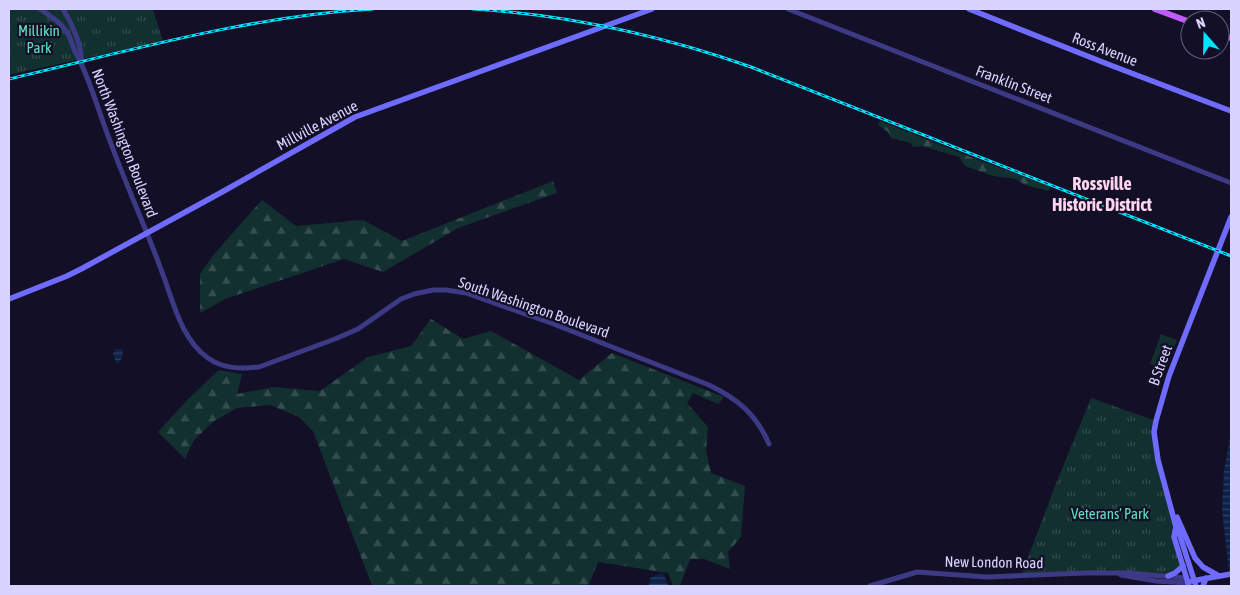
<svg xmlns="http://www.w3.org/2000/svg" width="1240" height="595" viewBox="0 0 1240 595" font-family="'Asap Condensed',sans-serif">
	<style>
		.grass { fill: #12302f }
		.forest { fill: url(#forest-firs) }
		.park { fill: url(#park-tufts) }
		.water { fill: url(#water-rules) }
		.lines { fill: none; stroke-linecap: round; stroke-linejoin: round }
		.tertiary { stroke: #3d3a85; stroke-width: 5 }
		.secondary { stroke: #6f6bff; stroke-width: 5.5 }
		.primary { stroke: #c25bff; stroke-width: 6 }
		.rail-casing { stroke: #00e5ff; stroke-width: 3 }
		.rail { stroke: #130f26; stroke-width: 1; stroke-dasharray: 4; stroke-linecap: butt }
		.labels { text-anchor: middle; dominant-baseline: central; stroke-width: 4.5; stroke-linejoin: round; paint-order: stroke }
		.park-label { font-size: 15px; fill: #5fe0c0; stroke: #130f26 }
		.street-label { font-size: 15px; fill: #d9d4ff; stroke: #130f26 }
		.quarter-label { font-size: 18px; font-weight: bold; fill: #ffd6f0; stroke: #130f26 }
	</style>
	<defs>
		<pattern id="forest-firs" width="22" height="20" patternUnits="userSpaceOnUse" patternTransform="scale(1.25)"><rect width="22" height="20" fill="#12302f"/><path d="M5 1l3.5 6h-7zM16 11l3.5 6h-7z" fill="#344d4e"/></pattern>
		<pattern id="park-tufts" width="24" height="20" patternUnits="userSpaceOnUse" patternTransform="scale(1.25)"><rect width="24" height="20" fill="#12302f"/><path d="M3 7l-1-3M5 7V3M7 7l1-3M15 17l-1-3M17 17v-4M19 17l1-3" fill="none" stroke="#344d4e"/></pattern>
		<pattern id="water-rules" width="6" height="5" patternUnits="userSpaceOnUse" patternTransform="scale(1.25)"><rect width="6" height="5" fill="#0c2248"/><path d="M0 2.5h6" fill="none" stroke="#2f4163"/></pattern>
	</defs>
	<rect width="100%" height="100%" fill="#130f26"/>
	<path class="grass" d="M1161,334L1177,340L1166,369L1150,364Z"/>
	<g class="forest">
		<path d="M880,121L981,161L1050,186L1049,191L1025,185L1016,179L993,176L965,166L959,157L922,146L913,147L911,143L891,138L888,132L878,125Z"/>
		<path d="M553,181L557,193L458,228L383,272L344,259L225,299L200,313V274L215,253L262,200L296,226L363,220L402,241Z"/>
		<path d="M431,319L463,339L491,331L579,380L612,353L724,397L718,404L693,393L687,403L708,427L706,450L711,473L745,486L741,537L728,552L730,569L704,559H690L680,586H673L668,573L598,562L588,586H372L313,431L299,417L270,405L237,408L214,421L194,440L185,459L158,432L189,398L219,370L242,374L237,394L273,387L320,391L368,357L411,346Z"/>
	</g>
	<g class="park">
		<path d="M9,9H153L163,41L9,75Z"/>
		<path d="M1091,398L1156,421L1154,432L1183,566L1173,574L1128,573L1021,576L1055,486Z"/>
	</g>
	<g class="water">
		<path d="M115,349H123L122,358L117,364L113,355Z"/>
		<path d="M1231,432V586L1222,512L1224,471Z"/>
		<path d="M662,573L666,579L668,586H649L650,578Z"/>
	</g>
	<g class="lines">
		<g class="tertiary">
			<path d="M40,9C50,16 62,23 68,34C72,41 73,49 77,55C91,82 99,113 110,141C126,185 146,228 162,272C173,301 181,339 208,358C223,369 241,369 259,367L335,339L358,329L401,299L414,294L433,290H446L466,293L551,323L709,385C738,399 756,414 769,444"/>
			<path d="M63,9C71,22 83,47 81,62"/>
			<path d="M788,9L1231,183"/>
			<path d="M1121,575L1156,581L1188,583"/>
			<path d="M870,586L917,572L987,577L1085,573H1128L1186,578"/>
		</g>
		<g class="secondary">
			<path d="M969,9L1110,65L1231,111"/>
			<path d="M9,299L67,276L83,268L222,192L355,117L652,9"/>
			<path d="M1177,517L1195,558L1203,567L1219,576"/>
			<path d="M1176,527L1174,537L1189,586"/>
			<path d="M1168,576L1175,573L1183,566"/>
			<path d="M1192,581L1231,574"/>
			<path d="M1196,586L1179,533L1176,527L1158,460L1154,432L1156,421L1169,376L1231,217"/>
			<path d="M1203,586L1206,578"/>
		</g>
		<g class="primary">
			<path d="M1155,9L1190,22"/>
			<path d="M1220,34L1231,38"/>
		</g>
		<defs>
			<g id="rail">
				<path d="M473,9C569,15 660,35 751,67L1231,256"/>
				<path d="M9,79C129,51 250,16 373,9"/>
			</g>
		</defs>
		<use href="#rail" class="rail-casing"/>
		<use href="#rail" class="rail"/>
	</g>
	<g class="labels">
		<g class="park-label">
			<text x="39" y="30">Millikin<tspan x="39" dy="17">Park</tspan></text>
			<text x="1110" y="513">Veterans’ Park</text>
		</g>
		<g class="street-label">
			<text transform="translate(1105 49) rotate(21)">Ross Avenue</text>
			<text transform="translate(1014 84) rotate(21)">Franklin Street</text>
			<text transform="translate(317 125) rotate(-28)">Millville Avenue</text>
			<text transform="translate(125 143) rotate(69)">North Washington Boulevard</text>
			<text transform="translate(534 307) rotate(19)">South Washington Boulevard</text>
			<text transform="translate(1160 365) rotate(-70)">B Street</text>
			<text transform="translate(994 562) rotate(1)">New London Road</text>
		</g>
		<g class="quarter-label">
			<text x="1102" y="183">Rossville<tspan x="1102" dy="21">Historic District</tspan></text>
		</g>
	</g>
	<rect width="1240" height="595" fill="none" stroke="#d9d4ff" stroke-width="20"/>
	<g transform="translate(1205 35) rotate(340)"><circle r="24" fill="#130f26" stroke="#625e7d"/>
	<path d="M0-4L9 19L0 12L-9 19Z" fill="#00e5ff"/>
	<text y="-8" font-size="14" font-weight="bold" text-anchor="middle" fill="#d9d4ff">N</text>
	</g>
</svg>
